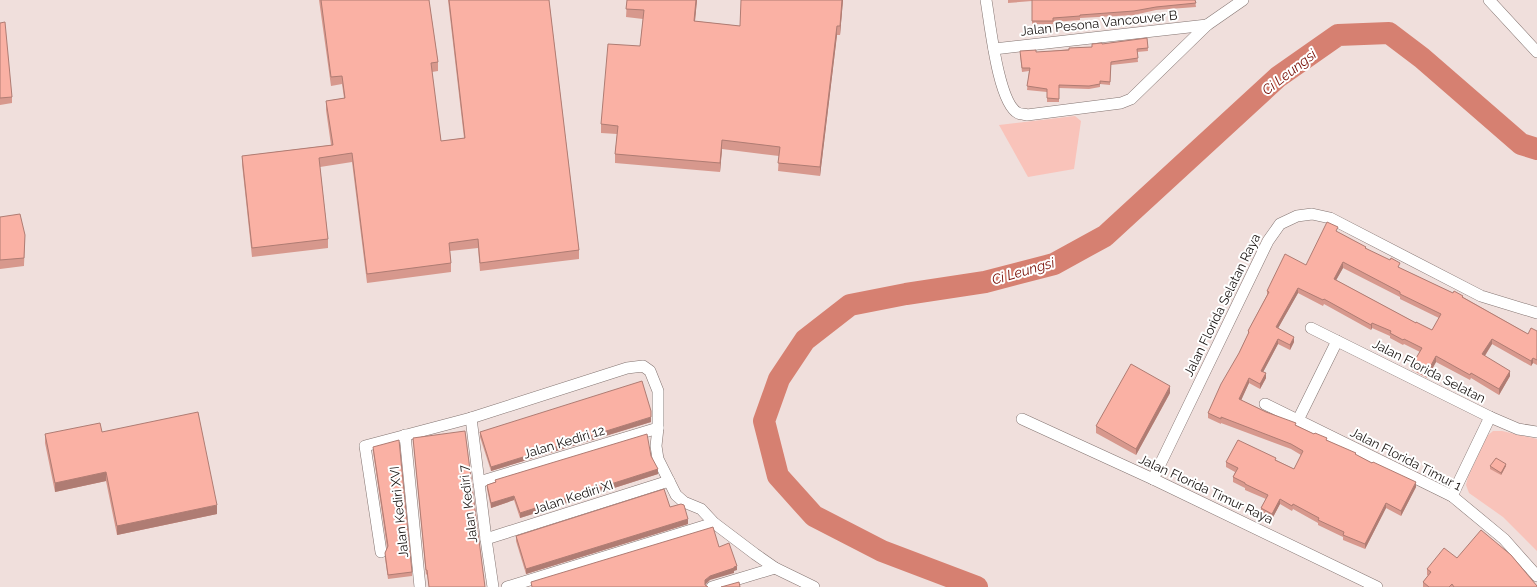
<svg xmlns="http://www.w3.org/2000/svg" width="1537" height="587" viewBox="0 0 1537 587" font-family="Raleway,sans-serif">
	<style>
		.green { fill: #f9c3ba }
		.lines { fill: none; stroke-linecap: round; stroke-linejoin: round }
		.river { stroke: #d68071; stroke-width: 22 }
		.minor-casing { stroke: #837471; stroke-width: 12 }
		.minor { stroke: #fff; stroke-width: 11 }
		.wall { fill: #d7988d; fill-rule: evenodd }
		.shaded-wall { fill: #af7c73 }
		.building { fill: #fab1a4; stroke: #af7c73; fill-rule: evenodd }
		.labels { text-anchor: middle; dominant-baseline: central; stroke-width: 4; stroke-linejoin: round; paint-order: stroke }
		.street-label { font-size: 13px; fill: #191412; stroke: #fff }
		.water-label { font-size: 14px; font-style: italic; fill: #780e05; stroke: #fff }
	</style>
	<rect width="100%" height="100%" fill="#f0dfdc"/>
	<g class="green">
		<path d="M1075,116L1081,121L1074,169L1028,177L999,125Z"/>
		<path d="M1493,431H1502L1537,439V551L1503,517L1469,493L1466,485L1468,477L1487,436Z"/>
	</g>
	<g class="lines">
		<path class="river" d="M977,587L882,551L814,516L778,476L764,421L779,379L805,340L850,305L906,294L985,282L1054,264L1105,236L1278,77L1338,35L1389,33L1422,58L1521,144L1537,149"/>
		<defs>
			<g id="minor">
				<path d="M986,0C990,22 998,103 1018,113C1020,114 1024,114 1027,115L1121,103L1131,99L1207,25L1243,0"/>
				<path d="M1489,0L1537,52"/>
				<path d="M994,49L1207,25"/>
				<path d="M1311,328L1490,417L1518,429L1537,432"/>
				<path d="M1265,404L1452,496L1504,539L1537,576"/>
				<path d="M471,418L486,539L493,587"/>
				<path d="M1022,419L1153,479L1377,587"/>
				<path d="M1298,420L1337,341"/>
				<path d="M405,435L420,587"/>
				<path d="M1153,479L1268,241L1280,224L1297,216L1312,214L1330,218L1481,296L1537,313"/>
				<path d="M479,482L658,428"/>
				<path d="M1452,496L1490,417"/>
				<path d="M486,539L669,481"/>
				<path d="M381,552L365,446L471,418L627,368L643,366L650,371L658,391V428L656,446L658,459L676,495L684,502L701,509L714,523L755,554L775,568L814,587"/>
				<path d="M507,587L714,523"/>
				<path d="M712,587L775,568"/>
			</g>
		</defs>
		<use href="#minor" class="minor-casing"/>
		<use href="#minor" class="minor"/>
	</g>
	<g class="wall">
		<path d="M319,0H429L438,62V71L432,72L441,141L464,138L448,0H549L579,250V259L480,271L478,248L450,251L451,263V272L367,283L352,162L320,167L328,239V248L252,257L242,164V156L331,145L326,110V101L344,98L342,84L331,86Z"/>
		<path d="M627,0H697L695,21L740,26L843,0L840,35H837L820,176L778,171L779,156L722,149L720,172L615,163V154L617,134L601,133V124L640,46L643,19L626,17Z"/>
		<path d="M1008,0H1195L1196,7L1156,10L1134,15L1080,18V20L1053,22V24H1032V1L1008,3Z"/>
		<path d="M0,23L12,97V103L0,105Z"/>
		<path d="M1147,38L1148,51L1137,52L1138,62L1111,65L1110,85L1100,84V87L1089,89L1059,88V102H1047V92L1027,90L1029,71L1022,72L1020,54L1092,47L1102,44Z"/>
		<path d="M0,217L25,235L24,266L0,269Z"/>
		<path d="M1338,232L1400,268L1453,293L1463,297L1528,334L1537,331V365L1533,363L1531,366L1492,344L1485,356L1510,376L1499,395L1471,378L1470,380L1436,362L1427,378L1412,370V365L1420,352L1404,344L1403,345L1390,338V336L1372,328L1371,330L1324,304L1323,306L1298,293L1278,328L1294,342L1290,350L1278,344L1263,372L1266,378L1260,389L1249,383L1241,400L1327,440L1416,487L1401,516L1386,508L1365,549L1343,540V537L1318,525V523L1293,509L1292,511L1280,504L1272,519L1261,513V508L1266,499L1245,490V488L1233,482V477L1235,472L1226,467V462L1276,460L1294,469L1301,455L1291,449L1221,423V424L1208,418V413L1239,353L1248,334V331L1267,295V291L1306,265ZM1343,268L1400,297V299L1439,318L1432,330L1416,323L1336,280Z"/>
		<path d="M1170,393L1136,455L1096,433V426Z"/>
		<path d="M651,422L491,471L480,437V432Z"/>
		<path d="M102,432L217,514L117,535L106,481L55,492L45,443V434Z"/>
		<path d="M413,438L485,587H429L427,574L426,575Z"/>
		<path d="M373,447L412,572V576L388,579L385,558V553L387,548L373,451Z"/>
		<path d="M651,456L658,474L520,518L514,500L491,508L487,489V485L495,482V480Z"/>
		<path d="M1490,466H1506L1501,475L1490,469Z"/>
		<path d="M670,507L688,524L526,574L516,541V536Z"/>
		<path d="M1457,558L1537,587H1423V582L1428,575H1427V569Z"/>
	</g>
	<g class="shaded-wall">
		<path d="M696,0H697L694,30V21Z"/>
		<path d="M842,0H843L840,35V26Z"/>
		<path d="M837,26V35L820,176V167Z"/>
		<path d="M722,140V149L720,172V163Z"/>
		<path d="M1343,262V268L1334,284V279Z"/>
		<path d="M1298,288V293L1276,332V327Z"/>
		<path d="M1372,323V328L1371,330V325Z"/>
		<path d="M1294,337V342L1290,350V345Z"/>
		<path d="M1278,339V344L1261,376V371Z"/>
		<path d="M1492,339V344L1482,360V354Z"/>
		<path d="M1436,356V362L1427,378V373Z"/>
		<path d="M1533,358V363L1531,366V361Z"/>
		<path d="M1510,371V376L1499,395V389Z"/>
		<path d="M1266,373V378L1260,389V384Z"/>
		<path d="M1249,378V383L1239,405V399Z"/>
		<path d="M1170,386V393L1136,455V449Z"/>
		<path d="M651,417V422L491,471V467Z"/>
		<path d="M1506,464V466L1501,475V473Z"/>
		<path d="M658,469V474L520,518V513Z"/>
		<path d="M106,472V481L55,492V483Z"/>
		<path d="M1416,482V487L1401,516V511Z"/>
		<path d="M514,496V500L491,508V503Z"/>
		<path d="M1280,499V504L1272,519V514Z"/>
		<path d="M1386,503V508L1365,549V544Z"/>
		<path d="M217,505V514L117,535V526Z"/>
		<path d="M688,519V524L526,574V569Z"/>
		<path d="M737,566V570L734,571V573L710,580L705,585V580L710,576Z"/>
	</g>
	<g class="building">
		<path d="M321,0H429L438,62L431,63L441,141L465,138L449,0H549L579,250L480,263L478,239L449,243L451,263L367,274L352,153L319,158L328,239L252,248L242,156L333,145L326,101L345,98L342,76L331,77Z"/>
		<path d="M627,0H696L694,21L740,26L741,0H842L840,26H837L820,167L778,163L780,147L722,140L720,163L615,154L618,126L601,124L608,44L640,46L644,10L626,9Z"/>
		<path d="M1032,0H1195L1196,3L1156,7L1134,11L1080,15V16L1053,18V21H1032Z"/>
		<path d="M5,22L12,97L0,98V23Z"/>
		<path d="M1147,38L1148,48L1137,49L1138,58L1111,62L1110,82L1100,81V84L1089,86L1059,85V99L1047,98V89L1027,86L1030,68H1022L1020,51L1036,50V52L1069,50V48L1092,47V44L1102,43V44Z"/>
		<path d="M20,214L25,235L24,258L0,260V217Z"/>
		<path d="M1327,222L1338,227L1336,231L1366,247L1365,248L1390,260L1391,258L1400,263L1398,267L1453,293L1454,291L1463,296L1462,297L1528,334L1531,328L1537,331V360L1533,358L1531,361L1492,339L1482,354L1510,371L1499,389L1471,373L1470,375L1436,356L1427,373L1412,365L1422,348L1404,339L1403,340L1390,333L1391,331L1372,323L1371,325L1324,299L1323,300L1298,288L1276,327L1294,337L1290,345L1278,339L1261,371L1266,373L1260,384L1249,378L1239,399L1266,412L1296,423L1295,425L1314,434L1315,433L1327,438L1326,440L1356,453L1355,454L1372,463L1373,462L1416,482L1401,511L1386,503L1365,544L1343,535L1344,532L1318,520L1319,518L1293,504L1292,506L1280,499L1272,514L1261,508L1268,495L1245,484V483L1233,477L1238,468L1226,462L1238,440L1276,458L1275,460L1294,469L1303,451L1291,444L1221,417V419L1208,413L1221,384L1239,353L1249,332L1248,331L1269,292L1267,291L1285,254L1306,265ZM1343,262L1400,292V294L1441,314L1432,330L1416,322V323L1334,279Z"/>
		<path d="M1131,364L1170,386L1136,449L1096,426Z"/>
		<path d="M642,381L651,411V417L491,467L480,432Z"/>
		<path d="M198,412L217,505L117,526L106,472L55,483L45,434L100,423L102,432Z"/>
		<path d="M465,431L485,587H429L427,570H426L413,438Z"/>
		<path d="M647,434L651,456L658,469L520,513L514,496L491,503L487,485L496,482L495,480Z"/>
		<path d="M399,440L412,572L388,575L385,553L388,546L373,447Z"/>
		<path d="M1496,458L1506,464L1501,473L1490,466Z"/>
		<path d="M664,489L670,507L681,504L684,505L688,519L526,569L516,536Z"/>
		<path d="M713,527L719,547L729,543L737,566L734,567V568L710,576L705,580V585L708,587H532L531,582Z"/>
		<path d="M1481,530L1511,555L1537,586V587H1454L1452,584L1449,587H1429L1423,582L1431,572L1427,569L1444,548L1457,558Z"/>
		<path d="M739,582L740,587H721Z"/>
	</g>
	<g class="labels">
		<g class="street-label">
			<text transform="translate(1099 23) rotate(-6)">Jalan Pesona Vancouver B</text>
			<text transform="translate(1222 305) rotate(-64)">Jalan Florida Selatan Raya</text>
			<text transform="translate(1429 371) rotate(27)">Jalan Florida Selatan</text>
			<text transform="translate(564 442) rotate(-17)">Jalan Kediri 12</text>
			<text transform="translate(1406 459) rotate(27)">Jalan Florida Timur 1</text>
			<text transform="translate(1206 489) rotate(25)">Jalan Florida Timur Raya</text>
			<text transform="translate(573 497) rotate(-18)">Jalan Kediri XI</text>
			<text transform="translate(468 504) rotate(-97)">Jalan Kediri 7</text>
			<text transform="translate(399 512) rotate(-96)">Jalan Kediri XVI</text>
		</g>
		<g class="water-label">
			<text transform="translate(1289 72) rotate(-38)">Ci Leungsi</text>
			<text transform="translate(1023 271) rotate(-16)">Ci Leungsi</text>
		</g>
	</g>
</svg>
